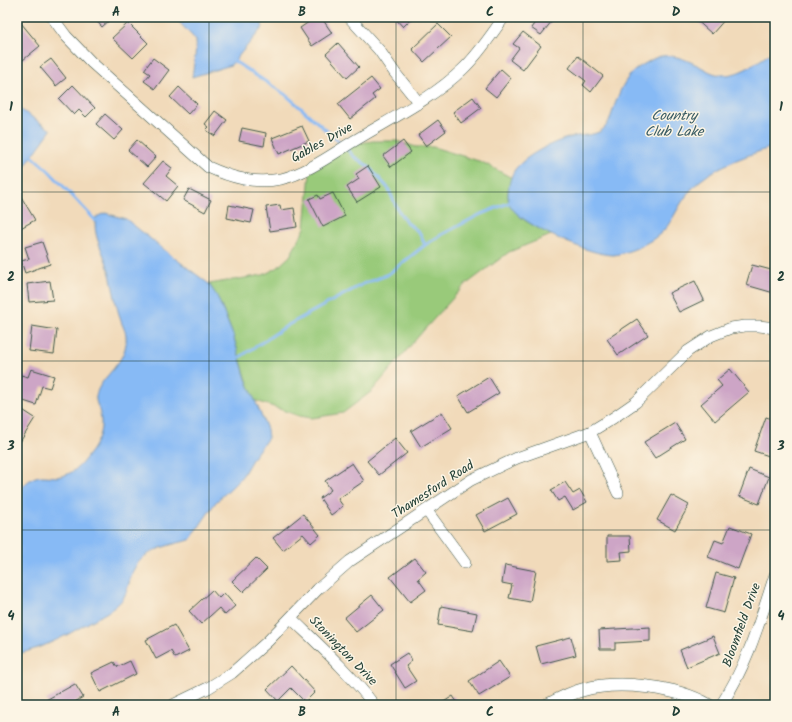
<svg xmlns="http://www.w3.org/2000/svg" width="792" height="722" viewBox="0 0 792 722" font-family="Kalam,sans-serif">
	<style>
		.green { fill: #99ca7a; stroke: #5c8457 }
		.water { fill: #87baf5; stroke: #537c94 }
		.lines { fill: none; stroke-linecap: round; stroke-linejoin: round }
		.stream { stroke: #87baf5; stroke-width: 3 }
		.building { fill: #cda5c6 }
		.minor-casing { stroke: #3e5548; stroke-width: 12 }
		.tertiary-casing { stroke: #3e5548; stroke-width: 14 }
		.minor { stroke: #fff; stroke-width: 11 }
		.tertiary { stroke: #fff; stroke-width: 13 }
		.grid { fill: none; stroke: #1f3d34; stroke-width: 1; stroke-opacity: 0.55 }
		.labels { text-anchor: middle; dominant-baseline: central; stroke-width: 3; stroke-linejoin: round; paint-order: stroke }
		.street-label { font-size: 13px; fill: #1f3d34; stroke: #fcf5e5 }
		.water-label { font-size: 14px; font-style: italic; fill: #395c64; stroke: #fcf5e5 }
		.neatline { fill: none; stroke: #1f3d34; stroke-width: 1.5 }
		.grid-label { font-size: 13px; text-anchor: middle; font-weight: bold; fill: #1f3d34 }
	</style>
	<rect width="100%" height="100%" fill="#fcf5e5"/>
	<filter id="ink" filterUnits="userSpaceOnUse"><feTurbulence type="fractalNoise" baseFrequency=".025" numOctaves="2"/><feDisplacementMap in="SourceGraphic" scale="8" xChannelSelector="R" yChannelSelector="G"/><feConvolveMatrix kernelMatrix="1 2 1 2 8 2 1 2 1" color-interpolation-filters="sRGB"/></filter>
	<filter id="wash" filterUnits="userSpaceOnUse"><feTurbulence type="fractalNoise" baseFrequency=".012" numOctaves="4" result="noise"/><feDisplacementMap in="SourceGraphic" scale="16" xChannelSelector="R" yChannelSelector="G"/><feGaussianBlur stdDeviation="0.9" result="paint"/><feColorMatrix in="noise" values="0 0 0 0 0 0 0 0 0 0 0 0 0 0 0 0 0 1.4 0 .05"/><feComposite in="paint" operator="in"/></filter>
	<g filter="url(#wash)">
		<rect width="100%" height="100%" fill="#f1daba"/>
		<path class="green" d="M373,141H397L416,147H433L482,162L512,178C510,184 507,191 508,197C510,216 535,226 551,235L509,252L464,286L423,331L372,391L343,413L312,418L299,416L254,400C239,361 232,319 209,284L263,275L277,268L290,256L305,228L310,173L344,145Z"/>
		<g class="water">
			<path d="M175,17H259L263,27L231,65L192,77C193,69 197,47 196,41C195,38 179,23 175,17Z"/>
			<path d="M775,50V146C750,155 722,163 701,180C696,184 690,190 687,195C677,207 672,224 660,234C653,240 645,244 637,248C630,251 621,254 614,255C592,256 523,226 511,207C505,199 509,179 514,171C524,156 554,141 572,137C584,134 598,137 606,126C610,121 612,113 614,107C618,96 622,84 631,74C636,68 646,63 653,59C667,51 685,59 699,66C707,70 713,75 724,75C742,75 760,60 775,50Z"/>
			<path d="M17,107L51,130L18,176L17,175Z"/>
			<path d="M105,213L126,219L172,256L209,284L217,296L233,335L246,379L267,429L268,438L254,456L243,475L235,484L215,503L190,540C170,545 143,549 133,571C129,580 128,592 122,600C115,608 105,614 95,619C71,633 45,648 17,654V519C21,509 22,503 17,494C21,489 25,483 30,480C40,472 52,479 62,476C72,474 80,466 86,458C97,444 104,431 100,414C99,408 95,402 96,396C100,375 129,364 126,335C125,329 121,323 120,318C114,300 113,281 107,264C102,249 92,234 96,217Z"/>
		</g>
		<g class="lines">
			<g class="stream">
				<path d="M233,57L234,61L286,95L343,145"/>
				<path d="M347,149L353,156L368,166L388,188L397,208L406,222L419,232L425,245"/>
				<path d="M30,154L49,171L95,220L98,222"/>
				<path d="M237,359L288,325L363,284L387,275L425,245L441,235L481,214L511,202"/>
			</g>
		</g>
		<g id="blocks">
			<g class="building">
				<path d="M93,17H111L112,18L102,27Z"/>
				<path d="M316,17H321L332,33L312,46L300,28Z"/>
				<path d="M394,17H413L403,27Z"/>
				<path d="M539,17H555L541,35L531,28Z"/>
				<path d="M693,17H727L712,34Z"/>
				<path d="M21,23L40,46L23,60L17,53V26Z"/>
				<path d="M128,23L148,43L133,58L112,38Z"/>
				<path d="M438,24L451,37L424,62L412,49Z"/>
				<path d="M523,32L541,46L523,70L510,60L519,48L513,44Z"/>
				<path d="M338,43L359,67L347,78L326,54Z"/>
				<path d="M578,56L603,76L591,92L583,85L586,81L569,68Z"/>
				<path d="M153,58L169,70L155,89L144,81L150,74L144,70Z"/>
				<path d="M51,59L66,78L56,86L40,67Z"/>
				<path d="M501,69L511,78L496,97L485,88Z"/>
				<path d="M371,78L380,89L372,95L375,99L350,119L338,104Z"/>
				<path d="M73,85L95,108L86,117L79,110L74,115L59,99Z"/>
				<path d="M179,87L197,104L188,114L170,97Z"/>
				<path d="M473,97L481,108L461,123L453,112Z"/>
				<path d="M215,111L227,120L215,136L206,130L209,127L205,124Z"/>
				<path d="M105,114L123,130L114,140L96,124Z"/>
				<path d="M438,120L446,131L426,146L418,135Z"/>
				<path d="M302,126L309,141L279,154L272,138Z"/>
				<path d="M242,128L266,133L264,146L239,141Z"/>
				<path d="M137,140L156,157L147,167L128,150Z"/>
				<path d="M403,141L411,152L391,167L383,156Z"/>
				<path d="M163,161L172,168L166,176L178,186L166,201L144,183Z"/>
				<path d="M368,166L381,187L357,202L347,187L359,179L356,174Z"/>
				<path d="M189,189L211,200L205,212L183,200Z"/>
				<path d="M333,193L345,216L323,227L309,199L318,195L320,199Z"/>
				<path d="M20,195L35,220L17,230V197Z"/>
				<path d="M229,205L254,210L251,223L227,218Z"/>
				<path d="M280,205L281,210L294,208L297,227L270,231L266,207Z"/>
				<path d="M42,242L50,264L25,273L21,261L29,259L25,247Z"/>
				<path d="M752,265L775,271L774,293L746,285Z"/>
				<path d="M50,281L53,300L29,302L27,284Z"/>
				<path d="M695,281L704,300L679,312L669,293Z"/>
				<path d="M637,319L648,335L618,355L607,339Z"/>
				<path d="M32,326L57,330L54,354L29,351Z"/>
				<path d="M31,369L54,376L50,388L42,386L36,405L17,399V389L21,375L28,377Z"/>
				<path d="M730,369L749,392L715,421L701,404L722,386L717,380Z"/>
				<path d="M489,377L499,393L468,412L458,396Z"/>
				<path d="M18,407L35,418L20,442L17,440V409Z"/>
				<path d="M442,412L452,428L421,447L411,431Z"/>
				<path d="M766,417L775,420V449L772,457L754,451Z"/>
				<path d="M675,423L685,439L655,458L644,442Z"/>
				<path d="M395,438L407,453L379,475L367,461Z"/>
				<path d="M352,463L364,481L338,499L343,506L331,515L320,498L331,490L325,481Z"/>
				<path d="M749,469L769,477L759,504L739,496Z"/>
				<path d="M565,482L573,494L580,490L587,502L573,510L565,497L558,501L551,490Z"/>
				<path d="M671,495L689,505L675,530L657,520Z"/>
				<path d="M508,498L517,514L485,531L476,515Z"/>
				<path d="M303,514L320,535L311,543L303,534L283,550L273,538Z"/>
				<path d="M730,526L751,534L738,569L708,557L715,540L723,543Z"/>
				<path d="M607,536H630L631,551L621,552L622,560L607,561Z"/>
				<path d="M256,558L267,569L243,592L232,581Z"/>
				<path d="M415,558L426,572L418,579L426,590L410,602L390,577Z"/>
				<path d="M505,565L536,571L530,602L509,598L512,585L502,583Z"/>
				<path d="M716,573L734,578L724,613L706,608Z"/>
				<path d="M212,590L219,598L224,593L235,606L225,615L219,608L201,624L189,611Z"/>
				<path d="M372,595L384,610L356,632L344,618Z"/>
				<path d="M441,606L477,613L473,631L438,625Z"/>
				<path d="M174,625L189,651L175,658L171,651L156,659L146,640Z"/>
				<path d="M650,627V641L615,643V649H600L599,630Z"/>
				<path d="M713,636L720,653L687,667L680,650Z"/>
				<path d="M571,637L576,655L541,664L536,646Z"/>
				<path d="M407,653L412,661L406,666L416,681L405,688L390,664Z"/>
				<path d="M130,661L136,674L100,692L91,673L114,662L117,667Z"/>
				<path d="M499,661L510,677L479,696L469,681Z"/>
				<path d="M291,666L315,692L305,702L291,688L278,701L267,689Z"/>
				<path d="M75,684L83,697L70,705H49L46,700Z"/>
				<path d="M453,696L459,705H439Z"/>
			</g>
		</g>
	</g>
	<g filter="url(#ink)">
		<use href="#blocks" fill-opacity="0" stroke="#3e5548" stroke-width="1"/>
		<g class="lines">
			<defs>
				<g id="minor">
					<path d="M52,17L66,36L92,63L208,167C232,178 254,184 281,179C307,173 331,155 354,141C390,119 432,99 463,69C479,54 491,35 504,17"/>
					<path d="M349,17L379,50L395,73L419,103"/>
					<path d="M590,432L618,493"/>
					<path d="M427,511L465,563"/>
					<path d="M291,618C320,646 350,673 374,705"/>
					<path d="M173,705L208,688L232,673L268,641L318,589L350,561L471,480L517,458L590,432L613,418L636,402L688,351L711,336L731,328L745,326H759L775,328"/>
					<path d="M721,705C747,666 760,620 775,575"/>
				</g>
				<path id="tertiary" d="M548,705C559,699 570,693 582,690C617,680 676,686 708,705"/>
			</defs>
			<use href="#minor" class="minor-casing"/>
			<use href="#tertiary" class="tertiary-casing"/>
			<use href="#minor" class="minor"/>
			<use href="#tertiary" class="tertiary"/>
		</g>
	</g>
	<path class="grid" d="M209,17V705M396,17V705M583,17V705M17,192H775M17,361H775M17,530H775"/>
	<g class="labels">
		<g class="street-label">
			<text transform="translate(322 143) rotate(-29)">Gables Drive</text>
			<text transform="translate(433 490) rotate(-33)">Thamesford Road</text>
			<text transform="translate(742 625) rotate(-70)">Bloomfield Drive</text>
			<text transform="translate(343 651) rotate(46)">Stonington Drive</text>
		</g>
		<g class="water-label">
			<text x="674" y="116">Country<tspan x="674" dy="16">Club Lake</tspan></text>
		</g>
	</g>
	<rect width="792" height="722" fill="none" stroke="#fcf5e5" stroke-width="44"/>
	<rect x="22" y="22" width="748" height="678" class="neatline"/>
	<g class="grid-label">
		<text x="116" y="16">A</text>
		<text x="302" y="16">B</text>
		<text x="490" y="16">C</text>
		<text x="676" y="16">D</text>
		<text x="11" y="111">1</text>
		<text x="781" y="111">1</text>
		<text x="11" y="281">2</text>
		<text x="781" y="281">2</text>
		<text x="11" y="450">3</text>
		<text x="781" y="450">3</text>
		<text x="11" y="620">4</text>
		<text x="781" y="620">4</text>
		<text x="116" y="716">A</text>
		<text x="302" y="716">B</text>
		<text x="490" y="716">C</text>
		<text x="676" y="716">D</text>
	</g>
</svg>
